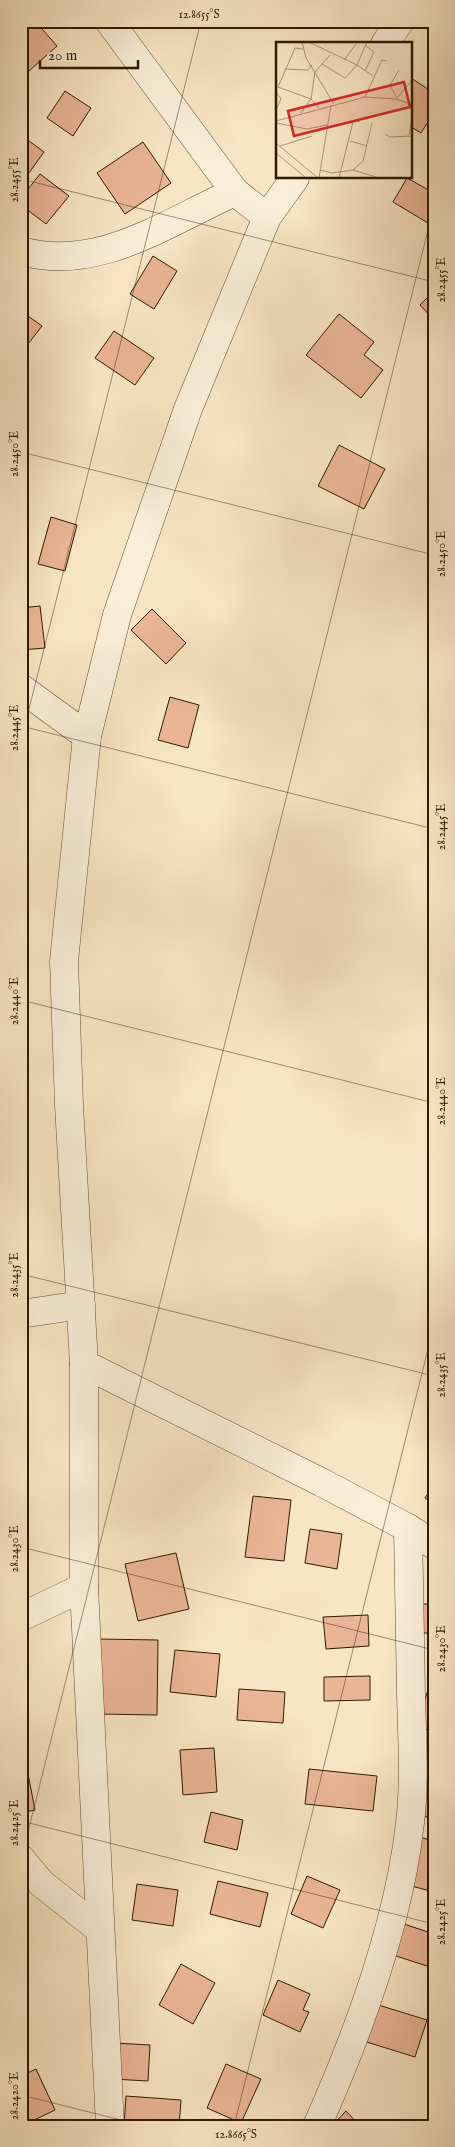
<svg xmlns="http://www.w3.org/2000/svg" width="455" height="2147" viewBox="0 0 455 2147" font-family="'IM FELL English',serif">
	<style>
		.building { fill: #eab596; stroke: #2f1a00 }
		.lines { fill: none; stroke-linecap: round; stroke-linejoin: round }
		.street-casing { stroke: #614d31; stroke-width: 29 }
		.street { stroke: #faeed8; stroke-width: 28 }
		.ticks { fill: none; stroke: #2f1a00; stroke-width: 1; stroke-opacity: 0.45 }
		.inset-road { fill: none; stroke: #a89475; stroke-width: 1 }
		.view { fill: #d62828; fill-opacity: 0.15; stroke: #d62828; stroke-width: 2.5 }
		.inset-edge { fill: none; stroke: #2f1a00; stroke-width: 2.5 }
		.neatline { fill: none; stroke: #2f1a00; stroke-width: 2 }
		.ticks-label { font-size: 12px; text-anchor: middle; fill: #2f1a00 }
	</style>
	<rect width="100%" height="100%" fill="#f8e5c3"/>
	<filter id="stains"><feTurbulence type="fractalNoise" baseFrequency=".004" numOctaves="4"/><feColorMatrix values="0 0 0 0 .2 0 0 0 0 .09 0 0 0 0 .02 0 0 0 .5 -.17"/></filter>
	<radialGradient id="worn" r=".72"><stop offset=".6" stop-color="#630" stop-opacity="0"/><stop offset="1" stop-color="#630" stop-opacity=".3"/></radialGradient>
	<g class="building">
		<path d="M29,21H35L57,46L29,71L21,63V28Z"/>
		<path d="M411,78L434,93V112L421,133L411,127Z"/>
		<path d="M65,91L91,108L73,136L47,118Z"/>
		<path d="M21,135L44,152L21,184Z"/>
		<path d="M143,142L171,183L125,214L97,173Z"/>
		<path d="M40,174L69,196L46,224L21,205V198Z"/>
		<path d="M407,178L434,193L433,226L393,202Z"/>
		<path d="M153,256L177,271L154,309L130,294Z"/>
		<path d="M434,291V320L420,305Z"/>
		<path d="M21,311L42,326L21,353Z"/>
		<path d="M339,314L374,342L364,355L383,370L361,398L306,355Z"/>
		<path d="M114,331L154,358L135,385L95,358Z"/>
		<path d="M339,445L385,469L364,509L318,486Z"/>
		<path d="M51,517L77,525L65,571L38,564Z"/>
		<path d="M40,606L45,648L21,650V608Z"/>
		<path d="M152,609L186,643L166,664L131,630Z"/>
		<path d="M170,697L199,705L188,748L158,740Z"/>
		<path d="M434,1484V1504L425,1498Z"/>
		<path d="M253,1496L291,1500L284,1561L245,1557Z"/>
		<path d="M310,1529L342,1534L337,1569L305,1563Z"/>
		<path d="M176,1553L189,1609L138,1621L125,1564Z"/>
		<rect x="417" y="1604" width="17" height="29"/>
		<path d="M368,1615L369,1646L326,1649L323,1617Z"/>
		<path d="M99,1639L158,1640L157,1715L98,1714Z"/>
		<path d="M175,1650L220,1654L216,1697L170,1692Z"/>
		<path d="M370,1676V1700L324,1701V1677Z"/>
		<path d="M431,1681L434,1682V1732L416,1726Z"/>
		<path d="M239,1689L285,1692L283,1723L237,1720Z"/>
		<path d="M214,1748L217,1792L183,1795L180,1750Z"/>
		<path d="M25,1758L35,1810L21,1813V1759Z"/>
		<path d="M309,1769L377,1776L373,1811L305,1804Z"/>
		<path d="M421,1776L434,1778V1818L415,1815Z"/>
		<path d="M211,1812L243,1820L237,1850L204,1842Z"/>
		<path d="M416,1836L434,1841V1892L404,1884Z"/>
		<path d="M307,1876L340,1890L323,1928L291,1914Z"/>
		<path d="M218,1881L268,1893L260,1927L210,1914Z"/>
		<path d="M137,1884L178,1890L173,1926L132,1920Z"/>
		<path d="M398,1922L434,1934V1955L430,1967L387,1953Z"/>
		<path d="M181,1964L215,1983L193,2024L159,2005Z"/>
		<path d="M278,1980L310,1994L303,2010L309,2012L300,2032L263,2015Z"/>
		<path d="M372,2003L427,2020L415,2057L360,2040Z"/>
		<path d="M114,2043L150,2045L148,2081L112,2079Z"/>
		<path d="M226,2064L261,2079L241,2123L207,2108Z"/>
		<path d="M36,2069L55,2110L24,2125L21,2119V2076Z"/>
		<path d="M126,2096L181,2100L179,2126H124Z"/>
		<path d="M346,2111L360,2126H332Z"/>
	</g>
	<g class="lines">
		<defs>
			<g id="street">
				<path d="M109,21L235,192L267,217"/>
				<path d="M385,44L400,21"/>
				<path d="M21,251C98,273 167,222 235,192"/>
				<path d="M21,688L87,736"/>
				<path d="M21,1314L81,1305"/>
				<path d="M84,1364L321,1482L408,1528L434,1545"/>
				<path d="M21,1617L84,1587"/>
				<path d="M21,1859L41,1883L99,1929"/>
				<path d="M110,2126L84,1587V1364L69,1105L64,961L87,736L117,615L188,409L267,217L295,178"/>
				<path d="M317,2126C358,2034 399,1923 410,1823C415,1781 412,1737 411,1695C410,1639 409,1584 408,1528"/>
			</g>
		</defs>
		<use href="#street" class="street-casing"/>
		<use href="#street" class="street"/>
	</g>
	<path class="ticks" d="M21,179L434,282M21,452L434,555M21,726L434,829M21,741L201,21M21,1000L434,1103M21,1274L434,1376M21,1547L434,1650M21,1821L434,1924M21,1860L434,206M21,2095L145,2126M234,2126L434,1325"/>
	<g transform="translate(276 42)">
		<rect width="136" height="136" fill="#f8e5c3"/>
		<path class="inset-road" d="M26,0L30,16L58,62M33,0L81,23L91,0M68,18L80,2M46,22L69,36L81,23L97,34M8,27L32,28L36,23M89,29L98,10L90,4M2,45L19,6L27,7M2,45L35,57L43,66M0,50L5,57L0,68M89,55L106,18L111,19M120,55L114,43L123,28M120,57L137,37M25,71L35,57L39,30L54,13M0,79L89,55L120,57L137,63M0,81L31,87L51,83M109,92L114,95L137,94M133,93L137,69M74,99L91,104M0,101L42,136M4,104L36,94M0,111L30,136M44,128L56,131L77,128L100,135M77,128L87,119L96,81M43,136L55,63M63,136L77,80L84,79"/>
		<path class="view" d="M128,40L134,65L18,94L12,69Z"/>
		<rect width="136" height="136" class="inset-edge"/>
	</g>
	<rect width="455" height="2147" fill="none" stroke="#f8e5c3" stroke-width="55"/>
	<path d="M40 60v8h98v-8" fill="none" stroke="#2f1a00" stroke-width="2.5"/>
	<text x="48" y="60" font-size="15" fill="#2f1a00" stroke="#faeed8" stroke-width="4" paint-order="stroke">20 m</text>
	<rect x="28" y="28" width="400" height="2092" class="neatline"/>
	<g class="ticks-label">
		<text x="199" y="18">12.8655°S</text>
		<text transform="translate(14 180) rotate(-90)" y="4">28.2455°E</text>
		<text transform="translate(441 280) rotate(-90)" y="4">28.2455°E</text>
		<text transform="translate(14 454) rotate(-90)" y="4">28.2450°E</text>
		<text transform="translate(441 554) rotate(-90)" y="4">28.2450°E</text>
		<text transform="translate(14 728) rotate(-90)" y="4">28.2445°E</text>
		<text transform="translate(441 827) rotate(-90)" y="4">28.2445°E</text>
		<text transform="translate(14 1001) rotate(-90)" y="4">28.2440°E</text>
		<text transform="translate(441 1101) rotate(-90)" y="4">28.2440°E</text>
		<text transform="translate(14 1275) rotate(-90)" y="4">28.2435°E</text>
		<text transform="translate(441 1375) rotate(-90)" y="4">28.2435°E</text>
		<text transform="translate(14 1549) rotate(-90)" y="4">28.2430°E</text>
		<text transform="translate(441 1649) rotate(-90)" y="4">28.2430°E</text>
		<text transform="translate(14 1823) rotate(-90)" y="4">28.2425°E</text>
		<text transform="translate(441 1922) rotate(-90)" y="4">28.2425°E</text>
		<text transform="translate(14 2096) rotate(-90)" y="4">28.2420°E</text>
		<text x="236" y="2138">12.8665°S</text>
	</g>
	<rect width="100%" height="100%" filter="url(#stains)"/>
	<rect width="100%" height="100%" fill="url(#worn)"/>
</svg>
